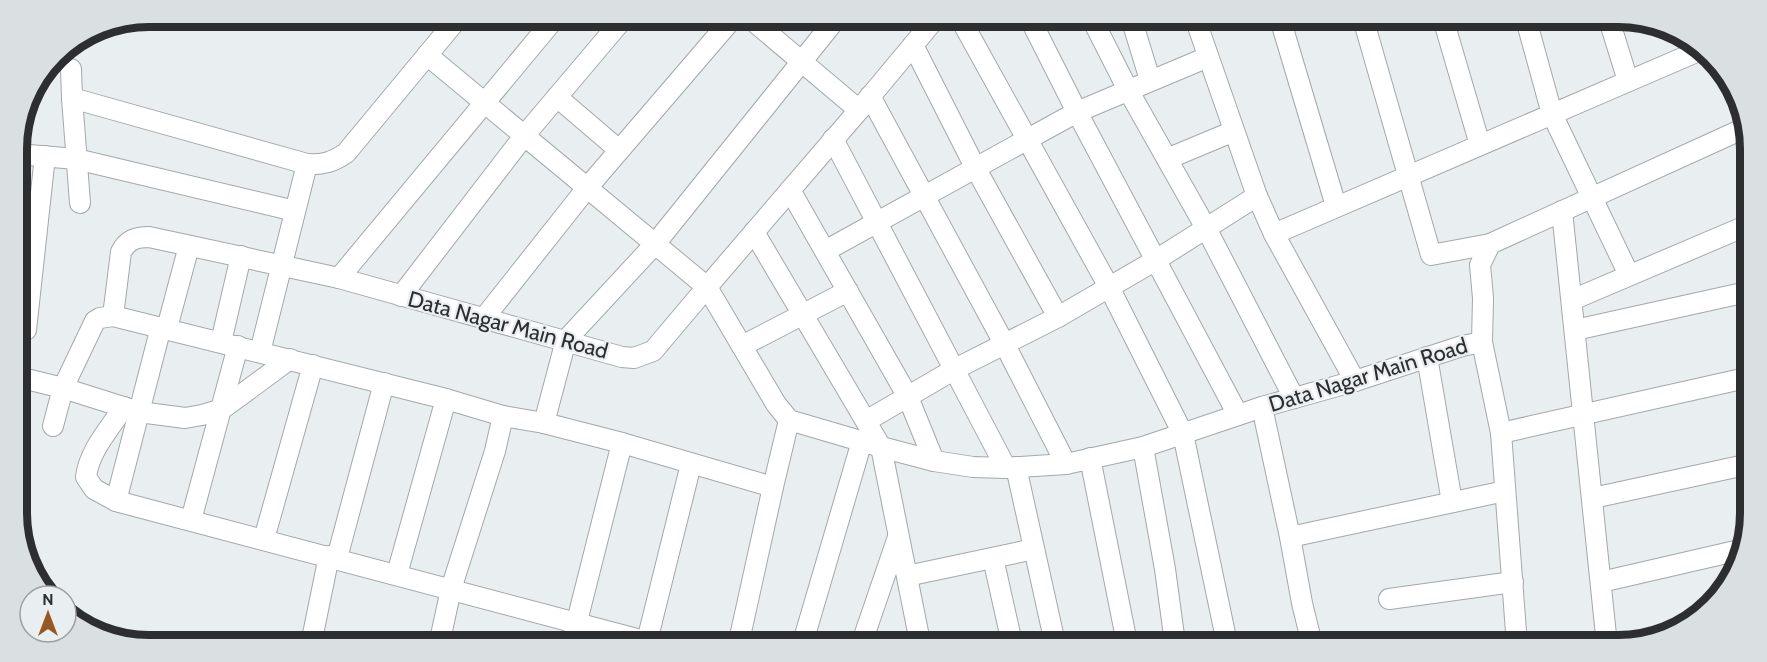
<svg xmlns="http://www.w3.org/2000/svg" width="1767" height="662" viewBox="0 0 1767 662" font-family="Cabin,sans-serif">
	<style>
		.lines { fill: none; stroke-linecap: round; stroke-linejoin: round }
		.minor-casing { stroke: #a3a8ab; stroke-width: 22 }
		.minor { stroke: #fff; stroke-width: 20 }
		.labels { text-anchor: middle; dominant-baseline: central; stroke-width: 4.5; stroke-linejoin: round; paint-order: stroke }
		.street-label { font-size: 22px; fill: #2d2e30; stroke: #e9eef1 }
		.rim { fill: none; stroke: #2d2e30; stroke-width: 8 }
	</style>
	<rect width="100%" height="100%" fill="#e9eef1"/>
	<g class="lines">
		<defs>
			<g id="minor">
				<path d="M751,19L859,110L934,20"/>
				<path d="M961,20L1109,287L1183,434L1227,643"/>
				<path d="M1031,21L1077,112L1238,415"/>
				<path d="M1093,21L1128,90L1206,228L1294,398"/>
				<path d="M1132,21L1150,80"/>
				<path d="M1196,21L1257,196L1274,234L1355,381"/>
				<path d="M1281,22L1336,206"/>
				<path d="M1364,22L1431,255L1490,244"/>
				<path d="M1444,22L1480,145"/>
				<path d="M1527,23L1552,114L1629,275"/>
				<path d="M1610,23L1628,81"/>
				<path d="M913,45L976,169L1058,317"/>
				<path d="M427,55L707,287L859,110"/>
				<path d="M71,69L72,98L80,203"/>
				<path d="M870,96L1005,345L1066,464"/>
				<path d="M557,97L619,150"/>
				<path d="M72,98L307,164L260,352"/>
				<path d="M833,139L1006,468"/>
				<path d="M17,154L76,159L295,211"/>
				<path d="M1167,159L1234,131"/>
				<path d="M307,164C323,165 333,162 346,153L458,18"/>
				<path d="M790,190L908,397L934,461"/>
				<path d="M1562,211L1607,645"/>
				<path d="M1274,234L1701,50"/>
				<path d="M825,251L1077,112L1208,57"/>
				<path d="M339,278L555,18"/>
				<path d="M401,296L524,136L623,19"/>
				<path d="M1572,300L1748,225"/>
				<path d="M113,316L121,252C127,240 136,237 149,237L339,278L622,357L634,358L653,351L707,287L776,404L789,420L881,447L754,232"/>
				<path d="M484,318L587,188L732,19"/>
				<path d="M167,328L189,246"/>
				<path d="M26,330L45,156"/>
				<path d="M1575,330L1747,292"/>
				<path d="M221,342L241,256"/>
				<path d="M1482,342L1501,433L1517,645"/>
				<path d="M742,346L848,291"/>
				<path d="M1427,357L1452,502"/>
				<path d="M18,377L63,388L139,412L185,418L202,415L222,409L290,359"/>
				<path d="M124,407C110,428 89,451 86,477L94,489L116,501L644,641"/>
				<path d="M1262,407L1290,537L1505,491"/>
				<path d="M866,421L955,369L1058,317L1156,260L1257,196"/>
				<path d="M544,423L566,340L655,244L835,20"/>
				<path d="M53,426L63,388L95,321L100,318L113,316L446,399L503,416L544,423L622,443L773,487L739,641"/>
				<path d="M1501,433L1746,378"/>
				<path d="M1143,447L1165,569L1175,643"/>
				<path d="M1090,458L1127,643"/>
				<path d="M1016,467L1055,643"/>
				<path d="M773,487L789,420"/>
				<path d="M1593,498L1745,465"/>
				<path d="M116,501L161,327"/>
				<path d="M191,520L238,346"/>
				<path d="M1290,537L1302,603L1312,644"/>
				<path d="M264,539L313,365"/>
				<path d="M337,558L384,383"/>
				<path d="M993,558L1012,643"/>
				<path d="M397,574L446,399"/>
				<path d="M907,576L1034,549"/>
				<path d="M1601,582L1744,549"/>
				<path d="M1389,599L1513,582"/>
				<path d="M312,639L329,556"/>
				<path d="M440,640L451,589L495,451L503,416"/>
				<path d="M572,641L622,443"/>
				<path d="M647,641L691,464"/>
				<path d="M803,642L862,441"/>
				<path d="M862,642L898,537"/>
				<path d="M920,642L881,447L934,461L973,467L1006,468L1066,464L1143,447L1262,407L1355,381L1462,346L1482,342L1483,298L1480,265L1490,244L1747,127"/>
			</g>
		</defs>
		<use href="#minor" class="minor-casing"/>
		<use href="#minor" class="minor"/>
	</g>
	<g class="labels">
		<g class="street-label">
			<text transform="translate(508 325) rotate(15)">Data Nagar Main Road</text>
			<text transform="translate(1368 375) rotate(-17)">Data Nagar Main Road</text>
		</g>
	</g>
	<path d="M0 0H1767V662H0ZM149 27H1618A122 122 0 0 1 1740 149V513A122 122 0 0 1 1618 635H149A122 122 0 0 1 27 513V149A122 122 0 0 1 149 27Z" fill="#dadfe2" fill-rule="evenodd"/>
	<path class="rim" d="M149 27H1618A122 122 0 0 1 1740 149V513A122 122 0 0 1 1618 635H149A122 122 0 0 1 27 513V149A122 122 0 0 1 149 27Z"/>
	<g transform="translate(48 614)"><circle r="28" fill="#e9eef1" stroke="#9ea1a4" stroke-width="1.5"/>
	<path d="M0-4.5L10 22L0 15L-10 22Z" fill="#985723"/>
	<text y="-9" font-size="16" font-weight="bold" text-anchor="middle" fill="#2d2e30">N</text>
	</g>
</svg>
